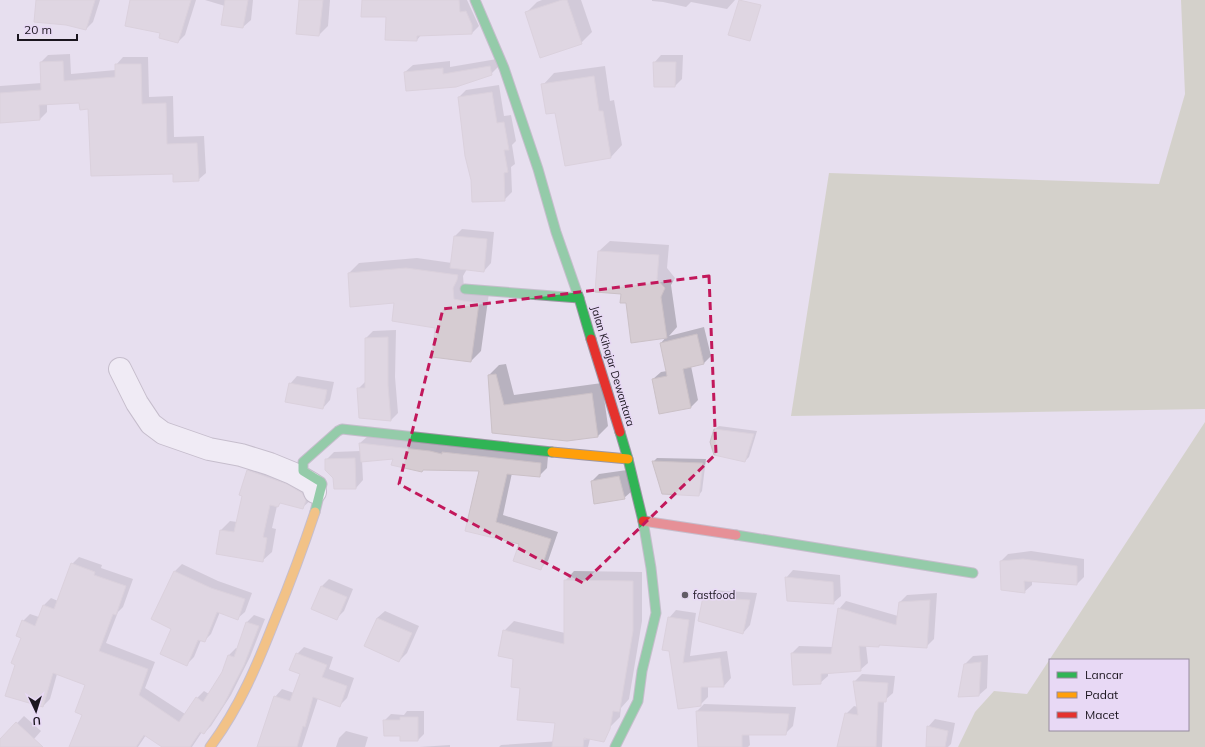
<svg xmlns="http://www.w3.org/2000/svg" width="1205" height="747" viewBox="0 0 1205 747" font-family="Mulish,sans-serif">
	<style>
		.forest { fill: #bdc2a0; fill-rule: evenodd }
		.shadow { fill: #0003 }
		.building { fill: #d6ccd2; stroke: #cbc1c7 }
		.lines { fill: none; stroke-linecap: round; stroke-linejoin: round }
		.street-casing { stroke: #9d96a3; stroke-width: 24 }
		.fast-casing { stroke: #9d96a3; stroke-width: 11 }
		.slow-casing { stroke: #9d96a3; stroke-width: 11 }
		.jam-casing { stroke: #9d96a3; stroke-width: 11 }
		.street { stroke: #fbfafd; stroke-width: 22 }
		.fast { stroke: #30b455; stroke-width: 9 }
		.slow { stroke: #ff9f0a; stroke-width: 9 }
		.jam { stroke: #e5322d; stroke-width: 9 }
		.marked { fill: none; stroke: #c2185b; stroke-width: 3; stroke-dasharray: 8 5; stroke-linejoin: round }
		.poi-dot { fill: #625c67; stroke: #e8d9f5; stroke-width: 1.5 }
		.labels { text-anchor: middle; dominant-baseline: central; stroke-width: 3; stroke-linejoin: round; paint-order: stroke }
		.street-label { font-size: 11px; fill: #1a151e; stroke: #e8d9f5 }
		.poi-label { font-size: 11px; fill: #1a151e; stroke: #e8d9f5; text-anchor: start }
	</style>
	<rect width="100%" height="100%" fill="#e7dfef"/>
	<g class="forest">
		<path d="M1181,0H1205V409L791,416L829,173L1159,184L1185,94Z"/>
		<path d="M1205,422V747H958L975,712L994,691L1027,694ZM1050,660H1188V730H1050Z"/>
	</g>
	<g class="shadow">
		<path d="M37,0H100L93,22L86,29Z"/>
		<path d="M131,0H196L185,35L178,42L162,33Z"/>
		<path d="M205,0H253L251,20L243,27L225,6Z"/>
		<path d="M300,0H330L328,26L319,35L297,33Z"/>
		<path d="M363,0H467L479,26L472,33L421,35L417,40L387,16Z"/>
		<path d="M542,0H581L592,32L581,43L526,13L537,2Z"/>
		<path d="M652,0H735L727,9L691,2L686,7L663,2L652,1Z"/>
		<path d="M70,54L71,74L116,70V65L123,57H148L149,97L173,96L174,137L204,136L206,173L198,180L174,173L80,102L47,103V112L40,119L0,122V86L42,83L41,62L48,55Z"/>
		<path d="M661,55H683L682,79L675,86L654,63Z"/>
		<path d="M497,59L499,66L491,74L407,90L405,72L413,65L450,61V67Z"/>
		<path d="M605,66L610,101L614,100L622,145L611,157L556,112L543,85L554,73Z"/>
		<path d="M499,85L504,116L511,115L516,141L512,145L515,164L511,167L512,192L504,200L472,180L459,97L466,90Z"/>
		<path d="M462,229L494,232L491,263L484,271L467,269L463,276L464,288L489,293L481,351L471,361L436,327L349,273L359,263L417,258L452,263L455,236Z"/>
		<path d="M610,241L669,245L667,268L675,278L671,285L677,327L669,336L704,327L711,356L704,363L691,366L698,400L691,407L653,379L661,372L667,371L661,343L666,337L626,302L599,251Z"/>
		<path d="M396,330L395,377L398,413L391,420L360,417L358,389L366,381V338L373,331Z"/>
		<path d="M506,364L514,395L602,383L608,426L598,436L493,432L489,375L499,365Z"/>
		<path d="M297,376L334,382L330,400L323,408L290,384Z"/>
		<path d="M719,426L757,431L749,457L745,461L715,429Z"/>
		<path d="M368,436L548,456L547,468L539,476L512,473L503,515L558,532L548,561L541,568L520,543L466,530L480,470L394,458L362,460L363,480L356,488L334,478L326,460L334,452L361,451L360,443Z"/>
		<path d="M657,458L706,459L702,491L699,495L663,493L654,461Z"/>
		<path d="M257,461L296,475L312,499L302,508L281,502L277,506L272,528L276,529L272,552L262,561L217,553L221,530L230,521L237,522L248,470Z"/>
		<path d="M627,470L632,491L624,498L592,481L599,474Z"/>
		<path d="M1031,551L1084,559V577L1077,584L1032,581V585L1024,592L1001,561L1008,554Z"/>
		<path d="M79,557L102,565L101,568L133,579L123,607L118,612L106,643L155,662L145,688L185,714L197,698L204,691L209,694L223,673L229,655L236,648L238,649L247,622L254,615L265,619L250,657L231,695L211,726L204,733L202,732L192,747H164L146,735L138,747H73L84,714L87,684L57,674L50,699L43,706L16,664L22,637L23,621L30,614L39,617L44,605L51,598L58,601L72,564Z"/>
		<path d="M182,564L218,581L252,593L245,612L238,618L220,612L211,634L204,641L201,640L194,657L187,664L173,628L152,618L175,571Z"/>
		<path d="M793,570L840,575L841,596L833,603L786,578Z"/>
		<path d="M574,571L642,572V621L629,699L621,708L620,717L610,727L521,687L514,658L504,631L514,621L565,633V581Z"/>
		<path d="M329,579L353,589L344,611L337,618L321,587Z"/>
		<path d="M712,590L757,593L750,625L743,633L704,598Z"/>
		<path d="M937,593L934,639L926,647L882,644L879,646H866L868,663L860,670L828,672V676L820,683L792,653L799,646L833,647L839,609L846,601L898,616L900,602L907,595Z"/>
		<path d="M676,610L696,613L690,656L727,651L731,678L724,686H708V697L700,705L679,708L669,618Z"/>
		<path d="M385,611L419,626L407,653L399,661L365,646L377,618Z"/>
		<path d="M304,647L333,657L329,669L354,678L347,698L340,705L318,698L302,747H258L275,697L282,689L294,693L301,673L297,654Z"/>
		<path d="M988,655L987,688L979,695L959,696L965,664L973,656Z"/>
		<path d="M862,674L895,676L893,693L884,701L882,747H842L846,714L854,706L858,707L854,682Z"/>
		<path d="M704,704L796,707L793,726L785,734H749L750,745L748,747H699L697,711Z"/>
		<path d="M407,711H424V734L418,740L401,735L384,721L391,714L404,715Z"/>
		<path d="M24,716L41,731L27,747H0V741Z"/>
		<path d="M935,719L955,723L951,744L948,747H927L928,727Z"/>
		<path d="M346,731L368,737L365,747H336L339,738Z"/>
		<path d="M590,739L588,747H499L501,745Z"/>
		<path d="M450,745V747H419Z"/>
	</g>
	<g class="building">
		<path d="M36,0H95L86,30L66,25L34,22Z"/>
		<path d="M130,0H191L178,43L159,38L160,33L125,26Z"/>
		<path d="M225,0H248L243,28L221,25Z"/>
		<path d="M299,0H323L319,36L296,34Z"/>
		<path d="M362,0H459L460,12L466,11L472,25V34L417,36V41L385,40L386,17H361Z"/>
		<path d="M562,0H567L582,44L540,58L525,12Z"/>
		<path d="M739,0L761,5L750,41L728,35Z"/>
		<path d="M63,61L64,81L115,77V64H141L142,104L166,103L167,144L197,143L199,181L173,182V174L91,176L88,109L80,110L79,103L39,105L40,120L0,123V93L41,90L40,62Z"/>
		<path d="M653,62H676L675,87H654Z"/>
		<path d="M490,66L492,75L456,87L406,91L404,72L443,68V74Z"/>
		<path d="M594,76L599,111H603L611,158L565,166L555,113L546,114L541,84Z"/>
		<path d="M492,92L497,123L504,122L509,150H504L508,172L504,173L505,201L472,202L471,180L465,156L458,97Z"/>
		<path d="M454,236L487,239L484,272L450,268Z"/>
		<path d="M598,251L659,255L657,279L665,288L661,297L667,338L631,343L626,303H620L621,294L595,292Z"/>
		<path d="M406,268L458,275L457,280L453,288L454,299L464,301L479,303L471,362L432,357L435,328L392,321L394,303L350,307L348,273Z"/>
		<path d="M697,334L704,364L683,369L691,408L659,414L652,379L667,376L660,343Z"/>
		<path d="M388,337V385L391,421L359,418L357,388H365V338Z"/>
		<path d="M496,374L504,405L592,393L598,437L567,441L492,433L488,375Z"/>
		<path d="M289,383L327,390L323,409L285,402Z"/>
		<path d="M714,429L754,434L745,462L714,455L710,442Z"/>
		<path d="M359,443L430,451L442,454V452L541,463L540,477L507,474L496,522L551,539L541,570L513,561L519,544L465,531L479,471L423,470L422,472L391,465L393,459L361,462Z"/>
		<path d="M355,458L356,489H334L333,478L325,470V459Z"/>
		<path d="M652,461L703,463L699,496L662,494Z"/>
		<path d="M247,470L287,484L302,493L306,500L303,509L280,503L278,507L270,505L263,537L267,538L263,562L216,554L220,530L234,532L242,496L239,495Z"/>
		<path d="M619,476L625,499L594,504L591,481Z"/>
		<path d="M1023,559L1077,566V585L1024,581L1025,593L1001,590L1000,561Z"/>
		<path d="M71,563L95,572L94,575L126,586L116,615L113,614L99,651L148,669L139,695L179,722L196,697L203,702L222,672L228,655L234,657L246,622L259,626L244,665L224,704L204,734L200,732L190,747H162L144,735L136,747H69L82,715L75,712L85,685L53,673L43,707L5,696L15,665L11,663L21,638L16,636L22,620L35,626L43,605L54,609Z"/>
		<path d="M174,571L211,588L245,599L238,620L217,612L205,642L198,640L187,666L160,654L171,629L151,619Z"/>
		<path d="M785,577L833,582L834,604L787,601Z"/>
		<path d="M564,580L633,581V631L620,709L619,712L613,711L610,729L604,742L584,738L583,747H552L555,723L517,720L520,688L511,687L513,659L498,656L503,630L564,644Z"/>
		<path d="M321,586L347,597L337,620L311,609Z"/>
		<path d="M703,597L750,600L743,634L698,621Z"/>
		<path d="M930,600L927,648L879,645V647L859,646L861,671L821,674V684L793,685L791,653L831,654L838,608L896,625L899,602Z"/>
		<path d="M668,617L689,620L683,663L720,658L724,687H701V706L678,709L669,651L662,650Z"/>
		<path d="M377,618L412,633L399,662L364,646Z"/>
		<path d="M296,653L327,665L322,677L347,686L340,707L313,697L305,727L303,726L297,747H257L274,696L290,701L300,674L289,670Z"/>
		<path d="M981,662L979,696L958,697L964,664Z"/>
		<path d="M853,681L888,683L886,702H878L876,747H837L845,713L858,715Z"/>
		<path d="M696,711L741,712L789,714L786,735H742V747H698Z"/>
		<path d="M400,717H418V741H400V736H384L383,720H400Z"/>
		<path d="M16,722L43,747H0V739Z"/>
		<path d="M927,726L948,731L945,747H926Z"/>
	</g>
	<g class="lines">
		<defs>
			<path id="street" d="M120,369L137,403L151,424L163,433L209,449L241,455L270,464L292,473L312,484L315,492"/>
			<g id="fast">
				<path d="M475,0L504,68L538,169L556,232L579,298L591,339"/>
				<path d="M465,289L579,298"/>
				<path d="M315,512L322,484L321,482L303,471V462L338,431L342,429L552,452"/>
				<path d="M736,535L973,573"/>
				<path d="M615,747L638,701L642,671L656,613L651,568L643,521L628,459L620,432"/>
			</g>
			<g id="slow">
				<path d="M552,452L628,459"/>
				<path d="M210,747C240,707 258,663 276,617C290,583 303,548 315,512"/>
			</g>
			<g id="jam">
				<path d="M591,339L620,432"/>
				<path d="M643,521L736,535"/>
			</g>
		</defs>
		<use href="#street" class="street-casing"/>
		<use href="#fast" class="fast-casing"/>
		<use href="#slow" class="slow-casing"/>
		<use href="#jam" class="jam-casing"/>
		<use href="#street" class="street"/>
		<use href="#fast" class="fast"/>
		<use href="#slow" class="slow"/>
		<use href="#jam" class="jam"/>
	</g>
	<path d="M0 0H1205V747H0ZM709,276L716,454L583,583L399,484L443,309Z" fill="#e7dfef" fill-opacity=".55" fill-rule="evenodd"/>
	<path class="marked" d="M709,276L716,454L583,583L399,484L443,309Z"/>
	<circle class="poi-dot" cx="685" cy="595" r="4"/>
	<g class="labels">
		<g class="street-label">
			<text transform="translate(613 366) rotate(73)">Jalan Kihajar Dewantara</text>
		</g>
		<g class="poi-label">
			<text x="693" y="595">fastfood</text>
		</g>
	</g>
	<rect x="1049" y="659" width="140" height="72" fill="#e8d9f5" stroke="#968b9f"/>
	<rect x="1057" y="672" width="20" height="6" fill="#30b455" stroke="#968b9f"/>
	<text x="1085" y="679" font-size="12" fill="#1a151e">Lancar</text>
	<rect x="1057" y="692" width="20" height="6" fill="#ff9f0a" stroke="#968b9f"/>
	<text x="1085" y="699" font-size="12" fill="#1a151e">Padat</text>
	<rect x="1057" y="712" width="20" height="6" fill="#e5322d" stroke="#968b9f"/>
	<text x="1085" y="719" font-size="12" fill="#1a151e">Macet</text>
	<g transform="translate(36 711) rotate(176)" stroke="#e8d9f5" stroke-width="3" paint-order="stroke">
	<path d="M0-3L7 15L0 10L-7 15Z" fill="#1a151e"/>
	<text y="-6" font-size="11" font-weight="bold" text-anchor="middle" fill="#1a151e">U</text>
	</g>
	<path d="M18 34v6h59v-6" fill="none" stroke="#1a151e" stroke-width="2"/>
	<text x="24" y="34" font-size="12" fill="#1a151e" stroke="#e8d9f5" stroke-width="3" paint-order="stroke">20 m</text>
</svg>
